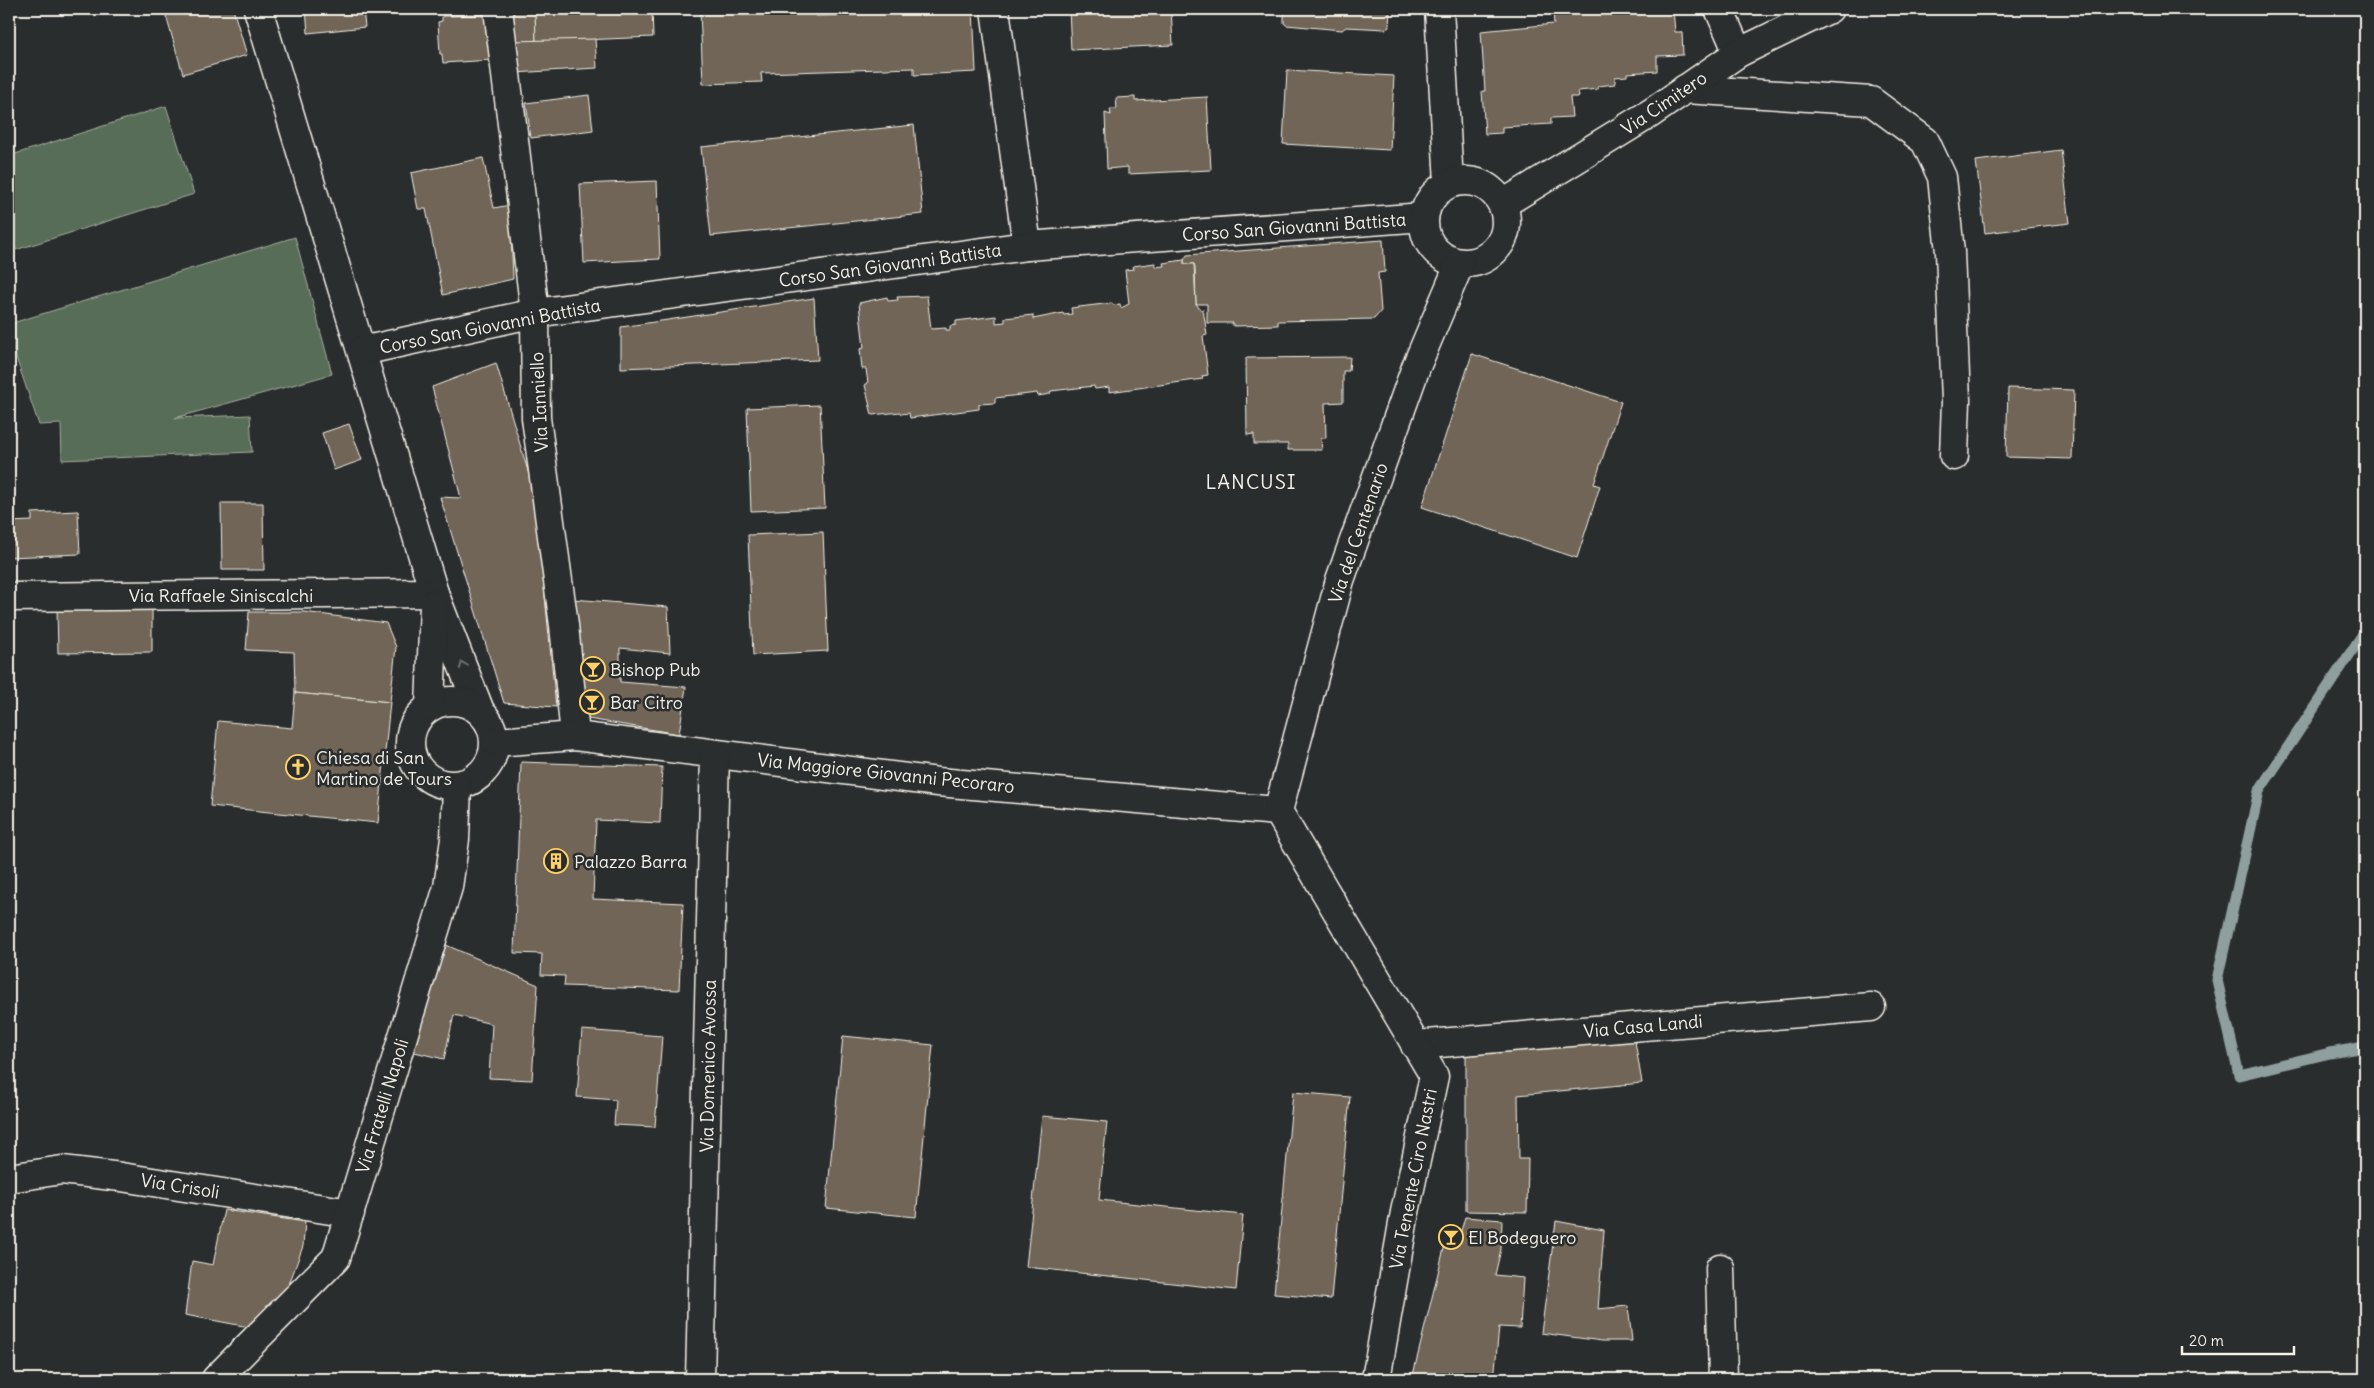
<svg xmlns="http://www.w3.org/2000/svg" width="2374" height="1388" viewBox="0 0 2374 1388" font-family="Delius,sans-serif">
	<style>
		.green { fill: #596d58; stroke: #a6afa0 }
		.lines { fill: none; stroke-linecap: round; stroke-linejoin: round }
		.stream { stroke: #8e9f9e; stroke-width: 11 }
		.building { fill: #706557; stroke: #f4f1e8 }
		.street-casing { stroke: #f4f1e8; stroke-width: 31 }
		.secondary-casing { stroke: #f4f1e8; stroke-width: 31 }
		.street { stroke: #2a2d2e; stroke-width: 28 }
		.secondary { stroke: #2a2d2e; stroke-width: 28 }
		.oneway { stroke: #71726f }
		.labels { text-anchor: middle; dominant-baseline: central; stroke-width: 5; stroke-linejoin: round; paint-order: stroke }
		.street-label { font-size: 18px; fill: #f4f1e8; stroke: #2a2d2e }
		.poi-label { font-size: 18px; fill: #f4f1e8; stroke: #2a2d2e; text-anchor: start }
		.quarter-label { font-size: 20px; letter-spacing: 1px; fill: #f4f1e8; stroke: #2a2d2e }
	</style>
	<rect width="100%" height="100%" fill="#2a2d2e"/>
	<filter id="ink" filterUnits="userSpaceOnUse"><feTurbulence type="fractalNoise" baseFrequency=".02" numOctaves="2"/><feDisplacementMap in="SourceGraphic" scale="10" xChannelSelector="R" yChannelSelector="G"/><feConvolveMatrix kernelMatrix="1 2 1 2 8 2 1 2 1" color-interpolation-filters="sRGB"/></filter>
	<g filter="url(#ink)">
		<g class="green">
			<path d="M166,106L194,194L9,252V156Z"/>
			<path d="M295,237L332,374L175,418L250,415L252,452L62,460L61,424L39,425L9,337V324Z"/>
		</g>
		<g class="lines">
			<path class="stream" d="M2365,631L2259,791L2217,980L2239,1075L2330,1053L2365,1047"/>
		</g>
		<g class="building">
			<path d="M164,9H233L247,55L183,74Z"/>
			<path d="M306,9H363L365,27L308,33Z"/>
			<path d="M451,9H489V15L451,18Z"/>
			<path d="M508,9H535L536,42L511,41Z"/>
			<path d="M535,9H652L653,37L536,42Z"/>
			<path d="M700,9H816V16L857,15V9H973L976,72L914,75V68L761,73L762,82L703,84Z"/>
			<path d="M1069,9H1171L1173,45L1071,50Z"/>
			<path d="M1284,9H1390L1389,27L1386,29L1346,27L1342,30L1286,25L1284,23Z"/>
			<path d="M1564,9H1673L1675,32H1682L1683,55L1657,56V71L1627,73V76L1615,77V84L1598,86V89L1578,91L1579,97H1570L1572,117L1551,118V124L1502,127V133L1485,134L1482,91H1485L1481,31L1554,24L1553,10Z"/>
			<path d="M489,15L492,60L443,63L442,54H440L438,22L442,21V16Z"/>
			<path d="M595,39L597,68L514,73L511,41Z"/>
			<path d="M1287,70L1394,76L1390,150L1283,144Z"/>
			<path d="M589,95L593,130L531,138L526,103Z"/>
			<path d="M1135,97V101L1207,97L1211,170L1128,174V167L1107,169L1105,113L1111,115L1110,109H1117L1116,98Z"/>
			<path d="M914,125L923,214L711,236L701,147Z"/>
			<path d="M2061,150L2070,223L1985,233L1976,161Z"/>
			<path d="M483,158L494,208L510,205L513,279L443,295L426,209H418L411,173Z"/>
			<path d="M657,181L660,259L584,263L580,184Z"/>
			<path d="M1383,240L1385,272L1378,273L1381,311L1374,319L1278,321V325L1233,326V323H1207V304H1196L1195,267L1194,264H1184V260L1187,255Z"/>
			<path d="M1184,260V264H1194L1196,304L1201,310L1203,309L1207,335L1203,336L1208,375L1202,376L1203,379L1109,392V387L1095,389L1094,386L1051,391L1050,394L1038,396L1037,393L995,398V403L979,404V409L910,418L909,413L901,414L900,412L872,415L865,385L868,383L866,369H862L860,349L864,348L859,303L887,297L888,301L898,300L897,297L927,296L931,329L946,328V330H950V326L956,325V321L996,316V323L1005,322V318L1033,315V319L1063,313L1064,315L1072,314L1071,308L1112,303L1113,305L1120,304L1121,308L1129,304L1125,270L1134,269L1133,266L1155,263V267L1164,266L1163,263Z"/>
			<path d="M814,298L818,360L621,368V327Z"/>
			<path d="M1472,354L1621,402L1594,484L1600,486L1577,558L1422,507Z"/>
			<path d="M1350,357L1349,371H1343V402L1325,403L1326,438H1321L1322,450H1288V444H1254V434L1247,435L1246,358Z"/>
			<path d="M496,363L535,495L556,707L504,703L440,497L461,498L432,387Z"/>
			<path d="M2008,388L2074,390L2072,459L2006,457Z"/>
			<path d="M820,405L825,508L751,511L747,408Z"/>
			<path d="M349,424L362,460L334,470L322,433Z"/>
			<path d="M221,503H263L264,570H222Z"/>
			<path d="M78,511L80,554L9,557V522L32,521V513Z"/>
			<path d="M823,532L828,651L753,655L748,535Z"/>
			<path d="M573,599L668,607L670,653L620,648V682L686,687L679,734L582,718Z"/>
			<path d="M152,607V652L58,653L57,608Z"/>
			<path d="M249,612H304L386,623L396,647L390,702L295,693L294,652L246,650Z"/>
			<path d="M295,693L390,702L378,823L210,806L218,721L292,728Z"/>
			<path d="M521,762L662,767L660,823L596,820L593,899L683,903L679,990L564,986L565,976L541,975L542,954L514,953Z"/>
			<path d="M446,945L538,985L532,1080L489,1078L492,1024L454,1015L444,1059L410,1051Z"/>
			<path d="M582,1030L662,1036L655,1127L614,1125L616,1100L577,1097Z"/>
			<path d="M1634,1035L1642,1083L1518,1095L1519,1159H1528L1527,1212L1466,1211V1046Z"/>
			<path d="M843,1036L933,1045L916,1217L826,1208Z"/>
			<path d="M1293,1092L1350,1097L1331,1299L1274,1294Z"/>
			<path d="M1042,1116L1107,1122L1099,1200L1243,1215L1236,1290L1026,1267Z"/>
			<path d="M224,1210L305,1222L303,1246L287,1290L249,1327L185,1315L192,1261L213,1265Z"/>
			<path d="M1465,1217L1502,1220L1501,1249L1495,1275L1523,1278L1520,1328L1499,1327L1494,1379H1412L1448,1232L1460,1234Z"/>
			<path d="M1556,1221L1604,1230L1598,1309L1628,1306L1632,1341H1602L1541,1333Z"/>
		</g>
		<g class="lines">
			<defs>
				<g id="street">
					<path d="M258,9L434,593L480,711"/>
					<path d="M498,9L535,313L536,418L564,625L575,736"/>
					<path d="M995,9L1027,246"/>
					<path d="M1719,9L1738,53"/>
					<path d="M1685,89L1871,101L1925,141L1942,177L1950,252L1956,401L1954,456"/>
					<path d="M1503,204L1651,113L1738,53L1829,9"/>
					<path d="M362,351L535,313L1027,246L1424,217"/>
					<path d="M9,597L434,593"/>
					<circle cx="452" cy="743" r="42"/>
					<path d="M430,707L434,604"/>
					<path d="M495,742L575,736L938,782L1278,811"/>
					<path d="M1415,1045L1871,1007"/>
					<path d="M9,1178L62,1170L121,1177L350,1213"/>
					<path d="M1720,1268L1723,1379"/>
					<path d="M216,1379L336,1258L448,887L455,839L457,786"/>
					<path d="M700,1379L715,754"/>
				</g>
				<g id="secondary">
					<path d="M1439,9L1449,183"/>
					<circle cx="1465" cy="222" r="41"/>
					<path d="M1376,1379L1405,1212L1434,1076L1278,811L1340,580L1416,367L1460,263"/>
				</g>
			</defs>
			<use href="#street" class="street-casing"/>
			<use href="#secondary" class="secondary-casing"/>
			<use href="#street" class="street"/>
			<use href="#secondary" class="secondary"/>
		</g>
		<defs><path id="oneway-chevron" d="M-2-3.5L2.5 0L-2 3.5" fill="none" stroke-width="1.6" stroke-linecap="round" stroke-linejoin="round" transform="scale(1.25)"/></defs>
		<use class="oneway" href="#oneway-chevron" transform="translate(463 665) rotate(-111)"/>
	</g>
	<defs>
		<symbol id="bar-ring" viewBox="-11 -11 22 22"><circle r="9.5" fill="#2a2d2e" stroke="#ffd166" stroke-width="1.5"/><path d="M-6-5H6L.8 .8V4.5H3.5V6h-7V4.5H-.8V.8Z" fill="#ffd166"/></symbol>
		<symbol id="church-ring" viewBox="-11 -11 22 22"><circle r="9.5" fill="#2a2d2e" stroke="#ffd166" stroke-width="1.5"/><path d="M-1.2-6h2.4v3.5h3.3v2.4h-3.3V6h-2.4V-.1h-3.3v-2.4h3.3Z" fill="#ffd166"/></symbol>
		<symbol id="building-ring" viewBox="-11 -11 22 22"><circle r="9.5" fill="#2a2d2e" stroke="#ffd166" stroke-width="1.5"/><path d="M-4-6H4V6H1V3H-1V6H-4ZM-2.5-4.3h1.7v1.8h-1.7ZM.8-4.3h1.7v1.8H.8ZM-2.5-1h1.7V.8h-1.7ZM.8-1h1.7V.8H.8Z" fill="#ffd166"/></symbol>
	</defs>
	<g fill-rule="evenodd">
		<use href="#bar-ring" x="579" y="655" width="28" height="28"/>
		<use href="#bar-ring" x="578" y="688" width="28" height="28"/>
		<use href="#church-ring" x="284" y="753" width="28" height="28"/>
		<use href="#building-ring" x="542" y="847" width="28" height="28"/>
		<use href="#bar-ring" x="1437" y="1223" width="28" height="28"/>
	</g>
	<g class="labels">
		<g class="street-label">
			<text transform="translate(1664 103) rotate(-34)">Via Cimitero</text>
			<text transform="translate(1294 227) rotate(-4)">Corso San Giovanni Battista</text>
			<text transform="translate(890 265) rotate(-8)">Corso San Giovanni Battista</text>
			<text transform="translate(490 326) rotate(-11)">Corso San Giovanni Battista</text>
			<text transform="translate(539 402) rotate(-93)">Via Ianniello</text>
			<text transform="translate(1358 533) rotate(-71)">Via del Centenario</text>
			<text x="221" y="595">Via Raffaele Siniscalchi</text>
			<text transform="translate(886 773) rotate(6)">Via Maggiore Giovanni Pecoraro</text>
			<text transform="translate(1643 1026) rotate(-5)">Via Casa Landi</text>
			<text transform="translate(708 1066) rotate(-89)">Via Domenico Avossa</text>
			<text transform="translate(382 1106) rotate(-73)">Via Fratelli Napoli</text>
			<text transform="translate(1413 1179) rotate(-79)">Via Tenente Ciro Nastri</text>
			<text transform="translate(180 1186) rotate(9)">Via Crisoli</text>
		</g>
		<g class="poi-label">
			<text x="610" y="669">Bishop Pub</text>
			<text x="610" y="702">Bar Citro</text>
			<text x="316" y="757">Chiesa di San<tspan x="316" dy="21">Martino de Tours</tspan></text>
			<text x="574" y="861">Palazzo Barra</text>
			<text x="1468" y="1237">El Bodeguero</text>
		</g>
		<g class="quarter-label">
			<text x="1251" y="481">LANCUSI</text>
		</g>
	</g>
	<rect width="2374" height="1388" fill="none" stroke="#2a2d2e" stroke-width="30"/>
	<rect x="15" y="15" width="2344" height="1358" fill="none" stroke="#f4f1e8" stroke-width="2" filter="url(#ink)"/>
	<path d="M2182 1346v8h112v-8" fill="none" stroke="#f4f1e8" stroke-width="2.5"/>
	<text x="2189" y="1346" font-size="15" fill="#f4f1e8" stroke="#2a2d2e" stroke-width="4" paint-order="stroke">20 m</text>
</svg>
